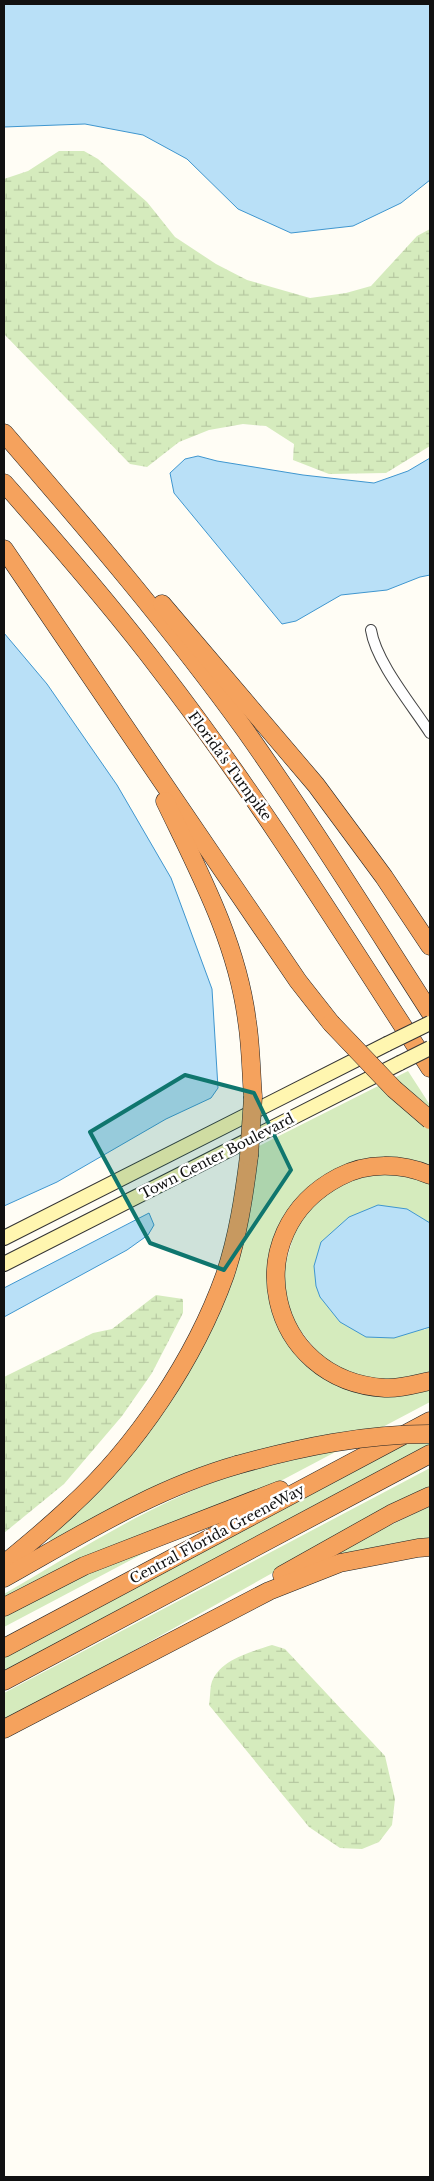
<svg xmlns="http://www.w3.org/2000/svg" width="434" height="2181" viewBox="0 0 434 2181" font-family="'Libre Baskerville',serif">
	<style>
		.grass { fill: #d5ebbd }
		.wetland { fill: url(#wetland-marsh) }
		.water { fill: #b9e0f7; stroke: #3f96cf }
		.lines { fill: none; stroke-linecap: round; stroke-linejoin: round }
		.minor-casing { stroke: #444; stroke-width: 12 }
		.secondary-casing { stroke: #333; stroke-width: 16 }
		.motorway-casing { stroke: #222; stroke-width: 19 }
		.minor { stroke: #fff; stroke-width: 10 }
		.secondary { stroke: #fff6b0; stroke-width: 14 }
		.motorway { stroke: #f5a25d; stroke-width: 18 }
		.secondary-bridge-casing { stroke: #333; stroke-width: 16; stroke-linecap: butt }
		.motorway-bridge-casing { stroke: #222; stroke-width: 19; stroke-linecap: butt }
		.secondary-bridge { stroke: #fff6b0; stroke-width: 14 }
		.motorway-bridge { stroke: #f5a25d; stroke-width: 18 }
		.marked { fill: #0f766e; fill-opacity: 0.2; stroke: #0f766e; stroke-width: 4; stroke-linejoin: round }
		.labels { text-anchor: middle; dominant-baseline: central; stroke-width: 5; stroke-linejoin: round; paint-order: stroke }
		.street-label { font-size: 14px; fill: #111; stroke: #fff }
	</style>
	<defs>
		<pattern id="wetland-marsh" width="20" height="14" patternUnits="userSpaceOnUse" patternTransform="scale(1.25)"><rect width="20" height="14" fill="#d5ebbd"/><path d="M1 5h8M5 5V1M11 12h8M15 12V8" fill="none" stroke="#b6c8a1"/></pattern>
	</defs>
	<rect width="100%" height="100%" fill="#fffdf5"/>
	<g class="grass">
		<path d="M408,1071L430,1105V1167L333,1172L317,1182L290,1209L279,1226L270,1259L271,1297L347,1387L369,1394L398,1395L430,1388V1402L4,1627V1594C80,1550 154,1501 239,1473L233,1456L171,1479L51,1541L49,1539L95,1494L139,1445L242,1236L257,1165L259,1146Z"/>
		<path d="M396,1173L430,1183V1223L407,1209L424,1330L430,1327V1374L408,1379L384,1381L349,1374L324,1360L292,1320L282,1276L297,1224L330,1189L359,1176Z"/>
		<path d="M430,1423V1447L4,1673V1646Z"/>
		<path d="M430,1468V1492L301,1557L4,1723V1693Z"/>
		<path d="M430,1506V1541L321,1563L356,1542Z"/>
	</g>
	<g class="wetland">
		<path d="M59,151H84L98,159L147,202L175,237L216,264L247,280L310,298L346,293L371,286L417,236L430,229V446L386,473L329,474L293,460L294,444L266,426L243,424L209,430L179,442L147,467L130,464L4,334V179L28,171Z"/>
		<path d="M156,1295L183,1299V1313L152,1373L122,1416L64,1484L4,1533V1377L93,1333L112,1329Z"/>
		<path d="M272,1645L285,1649L385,1756L395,1799L392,1825L379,1842L362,1849L340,1848L309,1827L209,1705C210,1699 210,1691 211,1685C217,1660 251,1652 272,1645Z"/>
	</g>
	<g class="water">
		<path d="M4,4H430V180L401,203L353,226L291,233L238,209L187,159L143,135L85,124L4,127Z"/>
		<path d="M198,456L217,461L303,475L374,483L408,471L430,458V575L420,577L387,590L341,595L296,621L282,624L174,493L170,473L185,459Z"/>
		<path d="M4,633L47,684L117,785L171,878L212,989L218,1088L211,1098L166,1119L57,1182L4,1206Z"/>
		<path d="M378,1205L407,1209L430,1223V1327L394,1338L366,1337L340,1322L320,1297L316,1286L314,1266L321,1242L349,1217Z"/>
		<path d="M149,1213L154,1225L148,1235L127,1250L4,1317V1288Z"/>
	</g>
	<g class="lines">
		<defs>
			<path id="minor" d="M371,630C376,662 412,705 430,733"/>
			<g id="secondary">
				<path d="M4,1238L387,1044"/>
				<path d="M4,1264L400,1063"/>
			</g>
			<g id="motorway">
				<path d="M4,433C87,529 170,626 245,730C310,822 369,917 430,1012"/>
				<path d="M4,483C58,544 112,606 161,671C259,798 343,934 430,1068"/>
				<path d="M4,549L298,981L331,1023"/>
				<path d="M162,604L316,785L384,877L430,946"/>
				<path d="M165,801C199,872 237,942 247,1021C251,1046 251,1072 253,1097"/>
				<path d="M430,1175C401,1163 367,1162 339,1177C234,1232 267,1381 385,1388C400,1389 416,1384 430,1381"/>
				<path d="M4,1564C26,1546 49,1527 70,1507C136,1447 195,1359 225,1275C238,1236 244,1196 249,1156"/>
				<path d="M282,1575L391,1514L430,1496"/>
				<path d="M4,1578C79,1536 153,1489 237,1465"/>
				<path d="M4,1607L84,1566L280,1490"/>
				<path d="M4,1648L430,1421"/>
				<path d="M4,1681L430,1454"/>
				<path d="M4,1729L269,1591L340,1563L418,1548L430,1547"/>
			</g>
		</defs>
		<use href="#minor" class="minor-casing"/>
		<use href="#secondary" class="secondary-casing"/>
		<use href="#motorway" class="motorway-casing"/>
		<use href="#minor" class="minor"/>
		<use href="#secondary" class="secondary"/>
		<use href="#motorway" class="motorway"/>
		<defs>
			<g id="secondary-bridge">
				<path d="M387,1044L430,1023"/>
				<path d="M400,1063L430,1048"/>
			</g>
			<g id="motorway-bridge">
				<path d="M331,1023L394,1089L430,1120"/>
				<path d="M249,1156L253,1097"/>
				<path d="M237,1465C301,1447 364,1434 430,1434"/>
			</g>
		</defs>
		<use href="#secondary-bridge" class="secondary-bridge-casing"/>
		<use href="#motorway-bridge" class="motorway-bridge-casing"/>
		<use href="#secondary-bridge" class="secondary-bridge"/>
		<use href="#motorway-bridge" class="motorway-bridge"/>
	</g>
	<path class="marked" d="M185,1075L254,1093L291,1170L224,1270L150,1243L90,1132Z"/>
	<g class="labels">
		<g class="street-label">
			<text transform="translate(230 766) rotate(54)">Florida's Turnpike</text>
			<text transform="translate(217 1156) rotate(-27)">Town Center Boulevard</text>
			<text transform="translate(217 1534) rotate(-28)">Central Florida GreeneWay</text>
		</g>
	</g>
	<rect width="434" height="2181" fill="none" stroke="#111111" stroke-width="10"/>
</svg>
